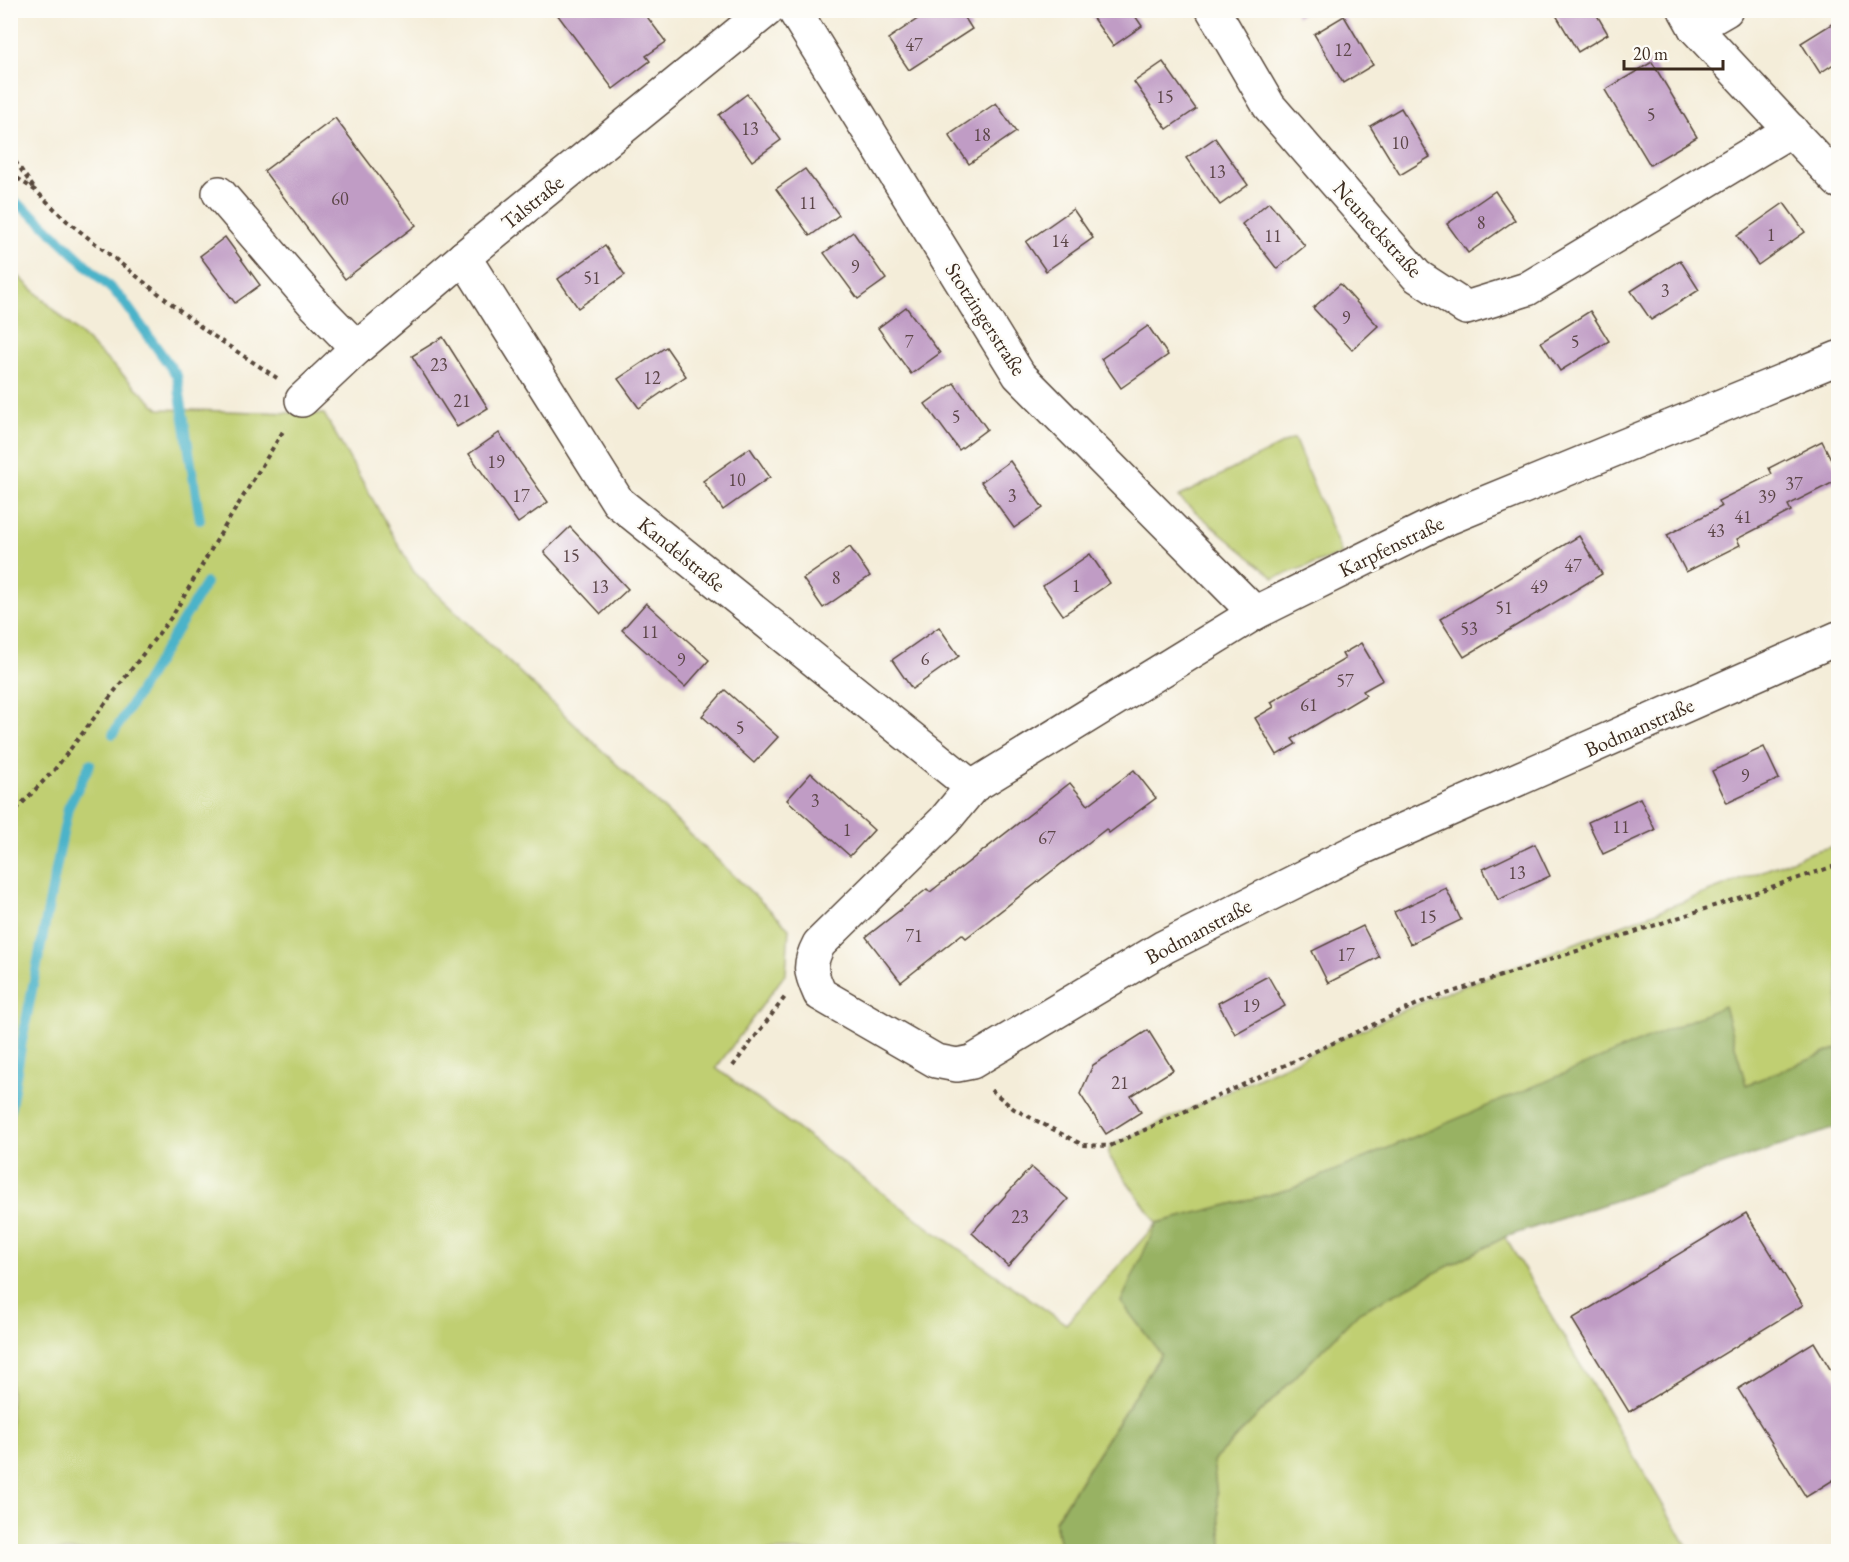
<svg xmlns="http://www.w3.org/2000/svg" width="1849" height="1562" viewBox="0 0 1849 1562" font-family="'EB Garamond',serif">
	<style>
		.green { fill: #c0cf72; stroke: #7e7c48; stroke-width: 1.5 }
		.forest { fill: #98b264; stroke: #6a6e41; stroke-width: 1.5 }
		.lines { fill: none; stroke-linecap: round; stroke-linejoin: round }
		.stream { stroke: #4bb3c9; stroke-width: 10 }
		.building { fill: #c09cc5 }
		.minor-casing { stroke: #57473a; stroke-width: 36 }
		.path { stroke: #57473a; stroke-width: 4; stroke-dasharray: 4.5 4.5; stroke-linecap: butt }
		.minor { stroke: #fff; stroke-width: 33 }
		.labels { text-anchor: middle; dominant-baseline: central; stroke-width: 5; stroke-linejoin: round; paint-order: stroke }
		.number-label { font-size: 18px; fill: #5c4648 }
		.street-label { font-size: 21px; fill: #3b2a1e; stroke: #fdfcf7 }
	</style>
	<rect width="100%" height="100%" fill="#fdfcf7"/>
	<filter id="ink" filterUnits="userSpaceOnUse"><feTurbulence type="fractalNoise" baseFrequency=".0167" numOctaves="2"/><feDisplacementMap in="SourceGraphic" scale="12" xChannelSelector="R" yChannelSelector="G"/><feConvolveMatrix kernelMatrix="1 2 1 2 8 2 1 2 1" color-interpolation-filters="sRGB"/></filter>
	<filter id="wash" filterUnits="userSpaceOnUse"><feTurbulence type="fractalNoise" baseFrequency=".008" numOctaves="4" result="noise"/><feDisplacementMap in="SourceGraphic" scale="24" xChannelSelector="R" yChannelSelector="G"/><feGaussianBlur stdDeviation="1.35" result="paint"/><feColorMatrix in="noise" values="0 0 0 0 0 0 0 0 0 0 0 0 0 0 0 0 0 1.4 0 .05"/><feComposite in="paint" operator="in"/></filter>
	<g filter="url(#wash)">
		<rect width="100%" height="100%" fill="#f4edd9"/>
		<g class="green">
			<path d="M10,268L159,409L324,414L414,572L789,928L786,973L716,1068L932,1230L1066,1324L1157,1223L1108,1155L1110,1146L1422,1002L1815,851L1838,845V1048L1746,1085L1724,1007L1291,1189L1158,1223L1121,1302L1161,1354L1055,1520L1061,1551H11Z"/>
			<path d="M1294,438L1342,554L1274,578L1178,497Z"/>
			<path d="M1505,1237L1690,1551H1223L1213,1461L1359,1312Z"/>
		</g>
		<path class="forest" d="M1724,1006L1746,1085L1838,1048V1127L1505,1237L1359,1312L1213,1461L1223,1551H1061L1055,1521L1161,1354L1121,1302L1157,1223L1291,1189Z"/>
		<g class="lines">
			<g class="stream">
				<path d="M10,198L38,219L122,299L177,376L200,520"/>
				<path d="M113,734L206,583"/>
				<path d="M10,1112L23,1036L68,808L90,764"/>
			</g>
		</g>
		<g id="blocks">
			<g class="building">
				<path d="M554,10H642L666,42L646,56L650,61L613,89Z"/>
				<path d="M931,10H960L972,29L909,70L888,39Z"/>
				<path d="M1087,10H1131L1142,26L1113,46Z"/>
				<path d="M1294,10H1308L1297,17Z"/>
				<path d="M1553,10H1594L1608,34L1578,52Z"/>
				<path d="M1344,16L1373,65L1343,83L1314,34Z"/>
				<path d="M1838,20V61L1820,73L1801,43Z"/>
				<path d="M1163,62L1196,109L1167,129L1134,82Z"/>
				<path d="M1652,62L1697,137L1650,165L1605,90Z"/>
				<path d="M747,94L781,140L752,161L719,115Z"/>
				<path d="M996,103L1016,132L969,164L949,135Z"/>
				<path d="M1401,108L1430,157L1400,175L1370,126Z"/>
				<path d="M335,118L416,225L345,279L264,171Z"/>
				<path d="M1215,138L1248,185L1220,205L1186,158Z"/>
				<path d="M805,169L839,215L810,236L776,189Z"/>
				<path d="M1495,191L1515,220L1468,253L1447,224Z"/>
				<path d="M1269,202L1305,246L1277,269L1242,224Z"/>
				<path d="M1784,203L1805,232L1758,265L1737,236Z"/>
				<path d="M1073,209L1093,238L1046,271L1026,242Z"/>
				<path d="M853,232L886,279L858,299L824,253Z"/>
				<path d="M225,237L260,285L235,303L200,256Z"/>
				<path d="M605,246L625,275L578,308L558,279Z"/>
				<path d="M1680,260L1699,290L1651,320L1631,291Z"/>
				<path d="M1340,284L1378,326L1352,350L1313,308Z"/>
				<path d="M906,307L940,353L911,374L878,328Z"/>
				<path d="M1590,311L1609,341L1560,371L1541,342Z"/>
				<path d="M1148,326L1168,355L1121,388L1101,359Z"/>
				<path d="M443,337L488,408L457,427L412,356Z"/>
				<path d="M666,347L686,376L639,408L618,379Z"/>
				<path d="M954,383L987,429L959,450L925,404Z"/>
				<path d="M499,433L548,502L518,523L469,454Z"/>
				<path d="M1822,441L1838,473V480L1788,505L1791,511L1737,539L1740,545L1686,572L1667,535L1721,507L1718,501L1772,474L1769,468Z"/>
				<path d="M750,448L770,477L723,510L703,481Z"/>
				<path d="M1010,461L1043,508L1014,528L981,482Z"/>
				<path d="M570,527L628,589L601,614L544,552Z"/>
				<path d="M1579,536L1602,574L1464,657L1440,619Z"/>
				<path d="M850,547L870,576L823,608L803,579Z"/>
				<path d="M1090,554L1110,583L1063,615L1043,586Z"/>
				<path d="M646,603L709,660L685,687L622,630Z"/>
				<path d="M939,627L959,656L912,689L892,660Z"/>
				<path d="M1361,643L1383,680L1363,691L1366,695L1292,739L1296,744L1277,755L1255,718L1274,707L1271,702L1345,659L1342,654Z"/>
				<path d="M725,690L778,737L754,763L702,716Z"/>
				<path d="M1764,747L1779,779L1727,803L1712,771Z"/>
				<path d="M1134,770L1156,798L1109,833L1106,829L966,938L962,934L901,982L866,937L927,889L930,892L1070,783L1088,805Z"/>
				<path d="M811,773L874,830L850,856L787,800Z"/>
				<path d="M1640,798L1655,830L1603,854L1588,822Z"/>
				<path d="M1535,844L1550,876L1498,900L1483,869Z"/>
				<path d="M1446,888L1461,920L1410,944L1394,912Z"/>
				<path d="M1363,926L1379,957L1328,983L1312,951Z"/>
				<path d="M1268,976L1285,1006L1235,1034L1218,1003Z"/>
				<path d="M1148,1030L1173,1070L1131,1096L1141,1112L1106,1134L1080,1094L1093,1065Z"/>
				<path d="M1031,1167L1068,1199L1008,1266L972,1233Z"/>
				<path d="M1746,1213L1803,1305L1629,1412L1572,1319Z"/>
				<path d="M1814,1342L1838,1382V1477L1806,1497L1738,1389Z"/>
			</g>
		</g>
	</g>
	<g filter="url(#ink)">
		<use href="#blocks" fill-opacity="0" stroke="#57473a" stroke-width="1.5"/>
		<g class="lines">
			<defs>
				<g id="minor">
					<path d="M794,10L1019,375L1255,613"/>
					<path d="M1213,10L1269,106L1417,276L1466,308L1527,289L1791,130"/>
					<path d="M1685,10L1695,28L1838,181"/>
					<path d="M1695,28L1726,10"/>
					<path d="M219,193L316,306L357,348"/>
					<path d="M464,257L618,502L972,787"/>
					<path d="M1838,358L1443,520L1255,613L972,787L944,821L819,944C808,965 810,972 820,994L936,1061L957,1065L972,1062L1164,947L1362,848L1838,638"/>
					<path d="M302,400L357,348L464,257L767,10"/>
				</g>
			</defs>
			<use href="#minor" class="minor-casing"/>
			<g class="path">
				<path d="M10,154L34,188"/>
				<path d="M10,173L36,191L67,221L206,331L277,378"/>
				<path d="M10,816L55,769L173,615L222,531L285,428"/>
				<path d="M733,1066L785,997"/>
				<path d="M991,1090L1014,1109L1083,1145L1110,1146L1422,1002L1838,865"/>
			</g>
			<use href="#minor" class="minor"/>
		</g>
	</g>
	<g class="labels">
		<g class="number-label">
			<text x="914" y="44">47</text>
			<text x="1343" y="49">12</text>
			<text x="1165" y="96">15</text>
			<text x="1651" y="114">5</text>
			<text x="750" y="128">13</text>
			<text x="982" y="134">18</text>
			<text x="1400" y="142">10</text>
			<text x="1217" y="171">13</text>
			<text x="340" y="198">60</text>
			<text x="808" y="202">11</text>
			<text x="1481" y="222">8</text>
			<text x="1771" y="234">1</text>
			<text x="1273" y="235">11</text>
			<text x="1060" y="240">14</text>
			<text x="855" y="266">9</text>
			<text x="592" y="277">51</text>
			<text x="1665" y="290">3</text>
			<text x="1346" y="317">9</text>
			<text x="909" y="341">7</text>
			<text x="1575" y="341">5</text>
			<text x="439" y="364">23</text>
			<text x="652" y="377">12</text>
			<text x="462" y="400">21</text>
			<text x="956" y="416">5</text>
			<text x="496" y="461">19</text>
			<text x="737" y="479">10</text>
			<text x="1794" y="483">37</text>
			<text x="521" y="495">17</text>
			<text x="1012" y="495">3</text>
			<text x="1767" y="496">39</text>
			<text x="1743" y="516">41</text>
			<text x="1716" y="530">43</text>
			<text x="571" y="555">15</text>
			<text x="1573" y="565">47</text>
			<text x="836" y="577">8</text>
			<text x="1076" y="585">1</text>
			<text x="600" y="586">13</text>
			<text x="1539" y="586">49</text>
			<text x="1504" y="607">51</text>
			<text x="1469" y="628">53</text>
			<text x="650" y="631">11</text>
			<text x="925" y="658">6</text>
			<text x="681" y="659">9</text>
			<text x="1345" y="680">57</text>
			<text x="1309" y="704">61</text>
			<text x="740" y="727">5</text>
			<text x="1745" y="775">9</text>
			<text x="815" y="800">3</text>
			<text x="1621" y="826">11</text>
			<text x="847" y="829">1</text>
			<text x="1047" y="837">67</text>
			<text x="1517" y="872">13</text>
			<text x="1428" y="916">15</text>
			<text x="914" y="935">71</text>
			<text x="1346" y="954">17</text>
			<text x="1251" y="1005">19</text>
			<text x="1120" y="1082">21</text>
			<text x="1020" y="1216">23</text>
		</g>
		<g class="street-label">
			<text transform="translate(532 202) rotate(-39)">Talstraße</text>
			<text transform="translate(1378 229) rotate(48)">Neuneckstraße</text>
			<text transform="translate(986 319) rotate(57)">Stotzingerstraße</text>
			<text transform="translate(1391 546) rotate(-26)">Karpfenstraße</text>
			<text transform="translate(682 554) rotate(39)">Kandelstraße</text>
			<text transform="translate(1639 727) rotate(-24)">Bodmanstraße</text>
			<text transform="translate(1198 931) rotate(-28)">Bodmanstraße</text>
		</g>
	</g>
	<rect width="1849" height="1562" fill="none" stroke="#fdfcf7" stroke-width="36"/>
	<path d="M1624 60v9h99v-9" fill="none" stroke="#3b2a1e" stroke-width="3"/>
	<text x="1633" y="60" font-size="18" fill="#3b2a1e" stroke="#fdfcf7" stroke-width="4.5" paint-order="stroke">20 m</text>
</svg>
